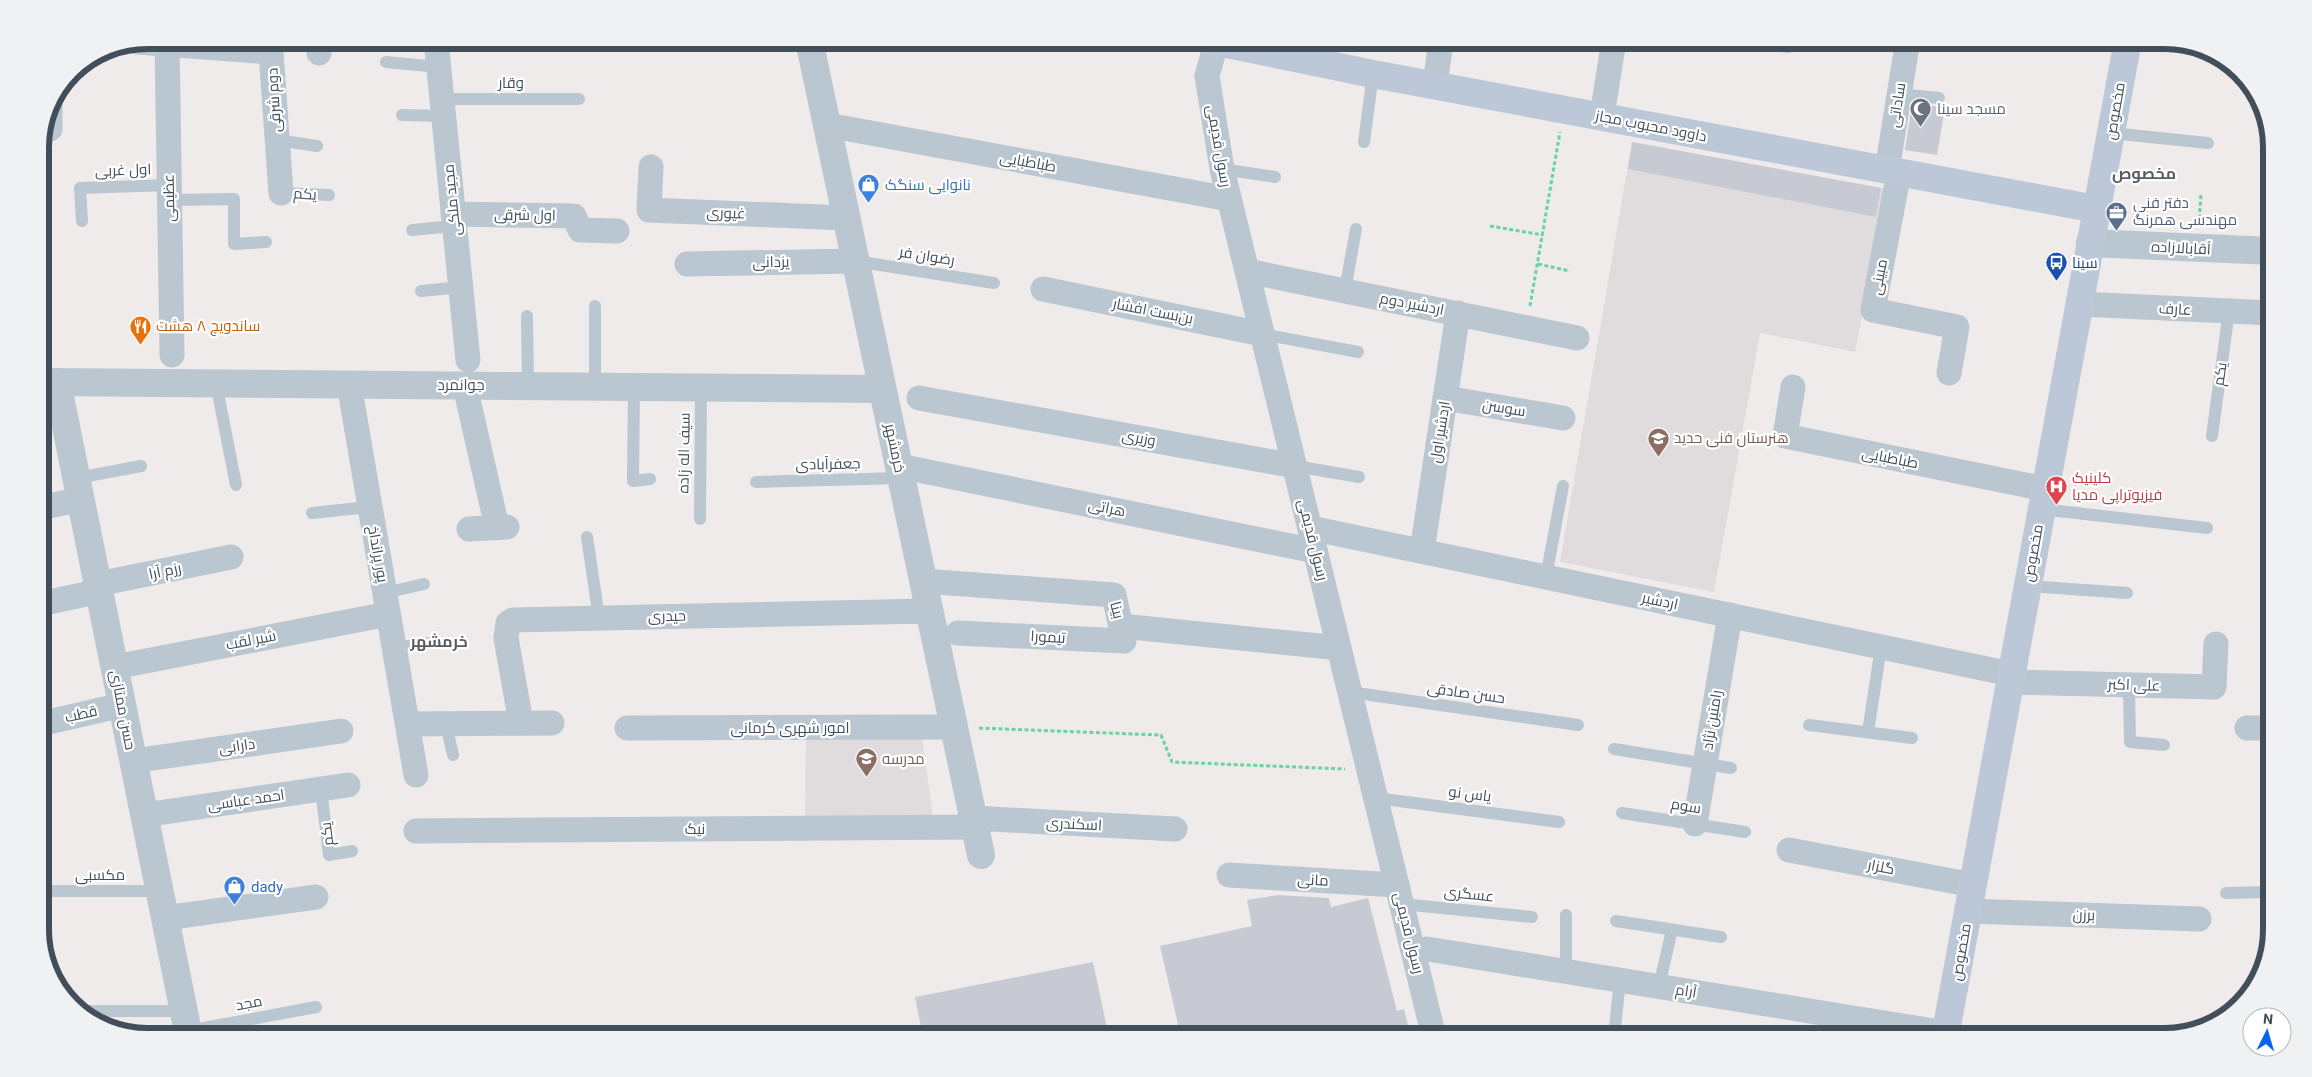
<svg xmlns="http://www.w3.org/2000/svg" width="2312" height="1077" viewBox="0 0 2312 1077" font-family="Roboto,Cairo,sans-serif">
	<style>
		.education { fill: #e0dcdd }
		.building { fill: #c7cad3 }
		.lines { fill: none; stroke-linecap: round; stroke-linejoin: round }
		.path { stroke: #69d4a2; stroke-width: 3; stroke-dasharray: 4 2.5; stroke-linecap: butt }
		.service { stroke: #bac6d0; stroke-width: 12 }
		.minor { stroke: #bac6d0; stroke-width: 25 }
		.tertiary { stroke: #bac6d0; stroke-width: 28 }
		.secondary { stroke: #bcc8d8; stroke-width: 28 }
		.labels { text-anchor: middle; dominant-baseline: central; stroke-width: 4.5; stroke-linejoin: round; paint-order: stroke }
		.street-label { font-size: 15px; fill: #424f5b; stroke: #fff }
		.worship-label { font-size: 15px; fill: #5b616d; stroke: #fff; text-anchor: start }
		.shop-label { font-size: 15px; fill: #366cbe; stroke: #fff; text-anchor: start }
		.service-label { font-size: 15px; fill: #4e5e75; stroke: #fff; text-anchor: start }
		.transit-label { font-size: 15px; fill: #164399; stroke: #fff; text-anchor: start }
		.food-label { font-size: 15px; fill: #c56008; stroke: #fff; text-anchor: start }
		.education-label { font-size: 15px; fill: #785e54; stroke: #fff; text-anchor: start }
		.health-label { font-size: 15px; fill: #be3a42; stroke: #fff; text-anchor: start }
		.neighbourhood-label { font-size: 16px; font-weight: bold; fill: #585c61; stroke: #fff }
		.rim { fill: none; stroke: #424f5b; stroke-width: 6 }
	</style>
	<rect width="100%" height="100%" fill="#efebeb"/>
	<g class="education">
		<path d="M1632,142L1887,189L1855,352L1760,333L1714,592L1560,562Z"/>
		<path d="M922,739L933,816L805,821L806,740Z"/>
	</g>
	<g class="building">
		<path d="M1912,104L1945,107L1937,155L1905,150Z"/>
		<path d="M1632,142L1881,188L1876,217L1628,169Z"/>
		<path d="M1278,895L1329,898L1331,907L1368,898L1397,1011L1404,1009L1411,1037H1181L1160,946L1252,926L1247,900Z"/>
		<path d="M1093,962L1109,1037H923L915,997Z"/>
	</g>
	<g class="lines">
		<g class="path">
			<path d="M2199,225L2201,193"/>
			<path d="M1490,226L1543,235"/>
			<path d="M1538,264L1570,271"/>
			<path d="M1530,306L1560,132"/>
			<path d="M979,728L1161,735L1172,762L1345,769"/>
		</g>
		<g class="service">
			<path d="M1741,40L1788,47"/>
			<path d="M386,62L439,67"/>
			<path d="M1899,94L1939,98"/>
			<path d="M442,99H579"/>
			<path d="M402,115L444,116"/>
			<path d="M2111,133L2208,143"/>
			<path d="M277,140L317,146"/>
			<path d="M1364,142L1373,74"/>
			<path d="M1222,169L1275,177"/>
			<path d="M40,183H44"/>
			<path d="M281,193L329,195"/>
			<path d="M170,200L234,199V244L266,242"/>
			<path d="M82,221L80,188L169,185"/>
			<path d="M412,230L454,226"/>
			<path d="M855,261L994,283"/>
			<path d="M1345,290L1356,229"/>
			<path d="M421,291L461,287"/>
			<path d="M595,306V386"/>
			<path d="M527,316L528,386"/>
			<path d="M1262,334L1358,352"/>
			<path d="M216,383L236,485"/>
			<path d="M634,387L633,481L650,479"/>
			<path d="M2212,436L2229,311"/>
			<path d="M1295,466L1359,477"/>
			<path d="M77,478L141,466"/>
			<path d="M756,482L901,478"/>
			<path d="M2041,509L2207,528"/>
			<path d="M312,513L369,507"/>
			<path d="M700,519L701,387"/>
			<path d="M587,537L599,618"/>
			<path d="M1546,577L1563,486"/>
			<path d="M2027,586L2127,593"/>
			<path d="M384,593L424,584"/>
			<path d="M394,648L431,643"/>
			<path d="M2129,685L2130,742L2164,745"/>
			<path d="M1350,692L1578,725"/>
			<path d="M446,724L453,755"/>
			<path d="M1809,725L1912,738"/>
			<path d="M1868,732L1881,647"/>
			<path d="M1614,749L1731,768"/>
			<path d="M321,789L329,855L352,851"/>
			<path d="M1376,798L1559,822"/>
			<path d="M1622,813L1745,832"/>
			<path d="M40,891H160"/>
			<path d="M2226,893L2272,892"/>
			<path d="M1402,904L1532,917"/>
			<path d="M1566,915V971"/>
			<path d="M1616,921L1721,937"/>
			<path d="M1659,986L1672,930"/>
			<path d="M85,1011H184"/>
			<path d="M188,1031L316,1007"/>
			<path d="M1614,1037L1620,980"/>
		</g>
		<g class="minor">
			<path d="M167,40L172,355"/>
			<path d="M436,40L468,360"/>
			<path d="M1217,40L1207,76L1222,169L1434,1037"/>
			<path d="M138,42L271,52L281,193"/>
			<path d="M319,53V40"/>
			<path d="M1435,85L1441,40"/>
			<path d="M50,103V129"/>
			<path d="M1602,116L1614,40"/>
			<path d="M827,125L1229,199"/>
			<path d="M651,167L649,210L846,218"/>
			<path d="M1887,170L1908,40"/>
			<path d="M1899,172L1873,310L1957,327L1949,373"/>
			<path d="M453,214L574,216L580,230L617,231"/>
			<path d="M687,264L855,261"/>
			<path d="M1247,271L1577,338"/>
			<path d="M1043,289L1262,334"/>
			<path d="M2079,304L2272,313"/>
			<path d="M349,384L416,775"/>
			<path d="M465,386L497,527"/>
			<path d="M1793,387L1785,436L2045,489"/>
			<path d="M919,398L1295,466"/>
			<path d="M1445,398L1563,418"/>
			<path d="M899,466L1315,551"/>
			<path d="M40,508L81,499"/>
			<path d="M1310,528L2011,674"/>
			<path d="M469,529L507,527"/>
			<path d="M1422,551L1458,313"/>
			<path d="M923,581L1114,595L1124,641L958,633"/>
			<path d="M98,584L231,557"/>
			<path d="M40,604L100,591"/>
			<path d="M1121,626L1339,648"/>
			<path d="M115,667L388,614"/>
			<path d="M2010,682L2214,687L2216,644"/>
			<path d="M521,723L506,638L508,623L513,620L929,611"/>
			<path d="M40,724L122,705"/>
			<path d="M408,724L552,723"/>
			<path d="M627,728L954,727"/>
			<path d="M2247,728H2272"/>
			<path d="M133,761L341,731"/>
			<path d="M144,815L348,785"/>
			<path d="M973,818L1175,829"/>
			<path d="M1695,824L1730,615"/>
			<path d="M416,831L975,827"/>
			<path d="M1789,850L1973,885"/>
			<path d="M1229,875L1397,885"/>
			<path d="M1968,911L2199,919"/>
			<path d="M165,918L316,897"/>
			<path d="M1427,949L1946,1033"/>
		</g>
		<g class="tertiary">
			<path d="M809,40L981,855"/>
			<path d="M2090,243L2272,251"/>
			<path d="M40,382L882,389"/>
			<path d="M57,382L189,1037"/>
		</g>
		<g class="secondary">
			<path d="M1207,40L1373,74L2096,209"/>
			<path d="M1945,1037L2128,40"/>
		</g>
	</g>
	<defs>
		<symbol id="mosque-pin" viewBox="-11 -11 22 30"><path d="M0 17L-7.5 6A9.5 9.5 0 1 1 7.5 6Z" fill="#6b7280" stroke="#fff"/><path d="M3.5-4.9A6 6 0 1 0 3.5 4.9A5 5 0 1 1 3.5-4.9Z" fill="#fff"/></symbol>
		<symbol id="shop-pin" viewBox="-11 -11 22 30"><path d="M0 17L-7.5 6A9.5 9.5 0 1 1 7.5 6Z" fill="#3f7fe0" stroke="#fff"/><path d="M-5-2.5h2.3a2.7 3.5 0 0 1 5.4 0H5L5.5 6h-11ZM-1.5-2.5h3a1.5 2.3 0 0 0-3 0Z" fill="#fff"/></symbol>
		<symbol id="office-pin" viewBox="-11 -11 22 30"><path d="M0 17L-7.5 6A9.5 9.5 0 1 1 7.5 6Z" fill="#5c6f8a" stroke="#fff"/><path d="M-6-3h4V-5.5h4V-3h4V5H-6ZM-1-4.5V-3h2v-1.5ZM-6 0V1H6V0Z" fill="#fff"/></symbol>
		<symbol id="bus-pin" viewBox="-11 -11 22 30"><path d="M0 17L-7.5 6A9.5 9.5 0 1 1 7.5 6Z" fill="#1a4fb4" stroke="#fff"/><path d="M-5-6H5V4H4V6H2V4H-2V6H-4V4H-5ZM-3.5-4V0h7V-4ZM-3.5 1.2v1.5H-2V1.2ZM2 1.2v1.5H3.5V1.2Z" fill="#fff"/></symbol>
		<symbol id="restaurant-pin" viewBox="-11 -11 22 30"><path d="M0 17L-7.5 6A9.5 9.5 0 1 1 7.5 6Z" fill="#e8710a" stroke="#fff"/><path d="M-5-6h1v4h1v-4h1v4h1v-4h1v5L-1.5 .5V6h-2V.5L-5-1ZM5-6V6H3V1.5H1.5Q1.5-4 5-6Z" fill="#fff"/></symbol>
		<symbol id="school-pin" viewBox="-11 -11 22 30"><path d="M0 17L-7.5 6A9.5 9.5 0 1 1 7.5 6Z" fill="#8d6e63" stroke="#fff"/><path d="M0-5L7-2L0 1L-7-2ZM-4 1L0 2.5L4 1V4Q0 6-4 4Z" fill="#fff"/></symbol>
		<symbol id="hospital-pin" viewBox="-11 -11 22 30"><path d="M0 17L-7.5 6A9.5 9.5 0 1 1 7.5 6Z" fill="#e0444e" stroke="#fff"/><path d="M-5-5h3v3.5h4V-5h3V5h-3V1.5h-4V5h-3Z" fill="#fff"/></symbol>
	</defs>
	<g fill-rule="evenodd">
		<use href="#mosque-pin" x="1908" y="96" width="25" height="34"/>
		<use href="#shop-pin" x="856" y="172" width="25" height="34"/>
		<use href="#office-pin" x="2104" y="200" width="25" height="34"/>
		<use href="#bus-pin" x="2044" y="250" width="25" height="34"/>
		<use href="#restaurant-pin" x="128" y="314" width="25" height="34"/>
		<use href="#school-pin" x="1646" y="426" width="25" height="34"/>
		<use href="#hospital-pin" x="2044" y="474" width="25" height="34"/>
		<use href="#school-pin" x="854" y="746" width="25" height="34"/>
		<use href="#shop-pin" x="222" y="874" width="25" height="34"/>
	</g>
	<g class="labels">
		<g class="street-label">
			<text x="511" y="83">وقار</text>
			<text transform="translate(274 100) rotate(-93)">دوم شرقی</text>
			<text transform="translate(1897 105) rotate(-81)">ساداتی</text>
			<text transform="translate(2115 111) rotate(-80)">مخصوص</text>
			<text transform="translate(1651 126) rotate(11)">داوود محبوب مجاز</text>
			<text transform="translate(1219 146) rotate(80)">رسول قدیمی</text>
			<text transform="translate(1028 162) rotate(10)">طباطبایی</text>
			<text transform="translate(123 170) rotate(-2)">اول غربی</text>
			<text transform="translate(305 194) rotate(3)">یکم</text>
			<text transform="translate(169 198) rotate(-91)">عظیمی</text>
			<text transform="translate(452 200) rotate(-96)">مجید ملکی</text>
			<text transform="translate(726 213) rotate(2)">غیوری</text>
			<text transform="translate(525 215) rotate(1)">اول شرقی</text>
			<text transform="translate(2181 248) rotate(3)">آقابالازاده</text>
			<text transform="translate(927 256) rotate(9)">رضوان فر</text>
			<text transform="translate(771 262) rotate(-1)">یزدانی</text>
			<text transform="translate(1879 277) rotate(-80)">مبینی</text>
			<text transform="translate(1412 304) rotate(11)">اردشیر دوم</text>
			<text transform="translate(2175 309) rotate(3)">عارف</text>
			<text transform="translate(1153 311) rotate(11)">بن‌بست افشار</text>
			<text transform="translate(2220 374) rotate(-82)">یکم</text>
			<text x="461" y="385">جوانمرد</text>
			<text transform="translate(1504 408) rotate(9)">سوسن</text>
			<text transform="translate(1440 432) rotate(-81)">اردشیر اول</text>
			<text transform="translate(1139 438) rotate(10)">وزیری</text>
			<text transform="translate(895 448) rotate(78)">خرمشهر</text>
			<text transform="translate(684 453) rotate(-89)">سیف اله زاده</text>
			<text transform="translate(1890 458) rotate(11)">طباطبایی</text>
			<text transform="translate(828 464) rotate(-1)">جعفرآبادی</text>
			<text transform="translate(1107 508) rotate(11)">هراتی</text>
			<text transform="translate(1313 540) rotate(76)">رسول قدیمی</text>
			<text transform="translate(2033 553) rotate(-80)">مخصوص</text>
			<text transform="translate(378 554) rotate(80)">پور پرانداخ</text>
			<text transform="translate(165 571) rotate(-12)">رزم آرا</text>
			<text transform="translate(1660 601) rotate(12)">اردشیر</text>
			<text transform="translate(1117 610) rotate(75)">بینا</text>
			<text transform="translate(667 616) rotate(-1)">حیدری</text>
			<text transform="translate(1048 637) rotate(3)">تیمورا</text>
			<text transform="translate(251 640) rotate(-11)">شیر لقب</text>
			<text transform="translate(2134 685) rotate(2)">علی اکبر</text>
			<text transform="translate(1466 693) rotate(8)">حسن صادقی</text>
			<text transform="translate(123 710) rotate(79)">حسن ممتازی</text>
			<text transform="translate(81 714) rotate(-13)">قطب</text>
			<text transform="translate(1712 720) rotate(-81)">رامتین نژاد</text>
			<text x="790" y="728">امور شهری کرمانی</text>
			<text transform="translate(237 746) rotate(-8)">دارابی</text>
			<text transform="translate(1470 794) rotate(7)">یاس نو</text>
			<text transform="translate(246 800) rotate(-8)">احمد عباسی</text>
			<text transform="translate(1686 806) rotate(9)">سوم</text>
			<text transform="translate(1074 824) rotate(3)">اسکندری</text>
			<text x="695" y="829">نیک</text>
			<text transform="translate(327 834) rotate(-97)">یکم</text>
			<text transform="translate(1881 867) rotate(11)">گلزار</text>
			<text x="100" y="875">مکسبی</text>
			<text transform="translate(1313 880) rotate(3)">مانی</text>
			<text transform="translate(1469 894) rotate(6)">عسگری</text>
			<text transform="translate(2084 915) rotate(2)">برزن</text>
			<text transform="translate(1409 933) rotate(76)">رسول قدیمی</text>
			<text transform="translate(1961 952) rotate(-80)">مخصوص</text>
			<text transform="translate(1686 991) rotate(9)">آرام</text>
			<text transform="translate(249 1003) rotate(-11)">مجد</text>
		</g>
		<g class="worship-label">
			<text x="1937" y="109">مسجد سینا</text>
		</g>
		<g class="shop-label">
			<text x="885" y="185">نانوایی سنگک</text>
			<text x="251" y="887">dady</text>
		</g>
		<g class="service-label">
			<text x="2133" y="203">دفتر فنی<tspan x="2133" dy="17">مهندسی همرنگ</tspan></text>
		</g>
		<g class="transit-label">
			<text x="2072" y="263">سینا</text>
		</g>
		<g class="food-label">
			<text x="156" y="326">ساندویچ ۸ هشت</text>
		</g>
		<g class="education-label">
			<text x="1674" y="438">هنرستان فنی حدید</text>
			<text x="882" y="759">مدرسه</text>
		</g>
		<g class="health-label">
			<text x="2072" y="478">کلینیک<tspan x="2072" dy="17">فیزیوتراپی مدیا</tspan></text>
		</g>
		<g class="neighbourhood-label">
			<text x="2144" y="173">مخصوص</text>
			<text x="439" y="641">خرمشهر</text>
		</g>
	</g>
	<path d="M0 0H2312V1077H0ZM147 49H2165A98 98 0 0 1 2263 147V930A98 98 0 0 1 2165 1028H147A98 98 0 0 1 49 930V147A98 98 0 0 1 147 49Z" fill="#f0f1f2" fill-rule="evenodd"/>
	<path class="rim" d="M147 49H2165A98 98 0 0 1 2263 147V930A98 98 0 0 1 2165 1028H147A98 98 0 0 1 49 930V147A98 98 0 0 1 147 49Z"/>
	<g transform="translate(2267 1032) rotate(5)"><circle r="24" fill="#ffffff" stroke="#b3b9bd"/>
	<path d="M0-4L9 19L0 12L-9 19Z" fill="#0765ed"/>
	<text y="-8" font-size="14" font-weight="bold" text-anchor="middle" fill="#424f5b">N</text>
	</g>
</svg>
